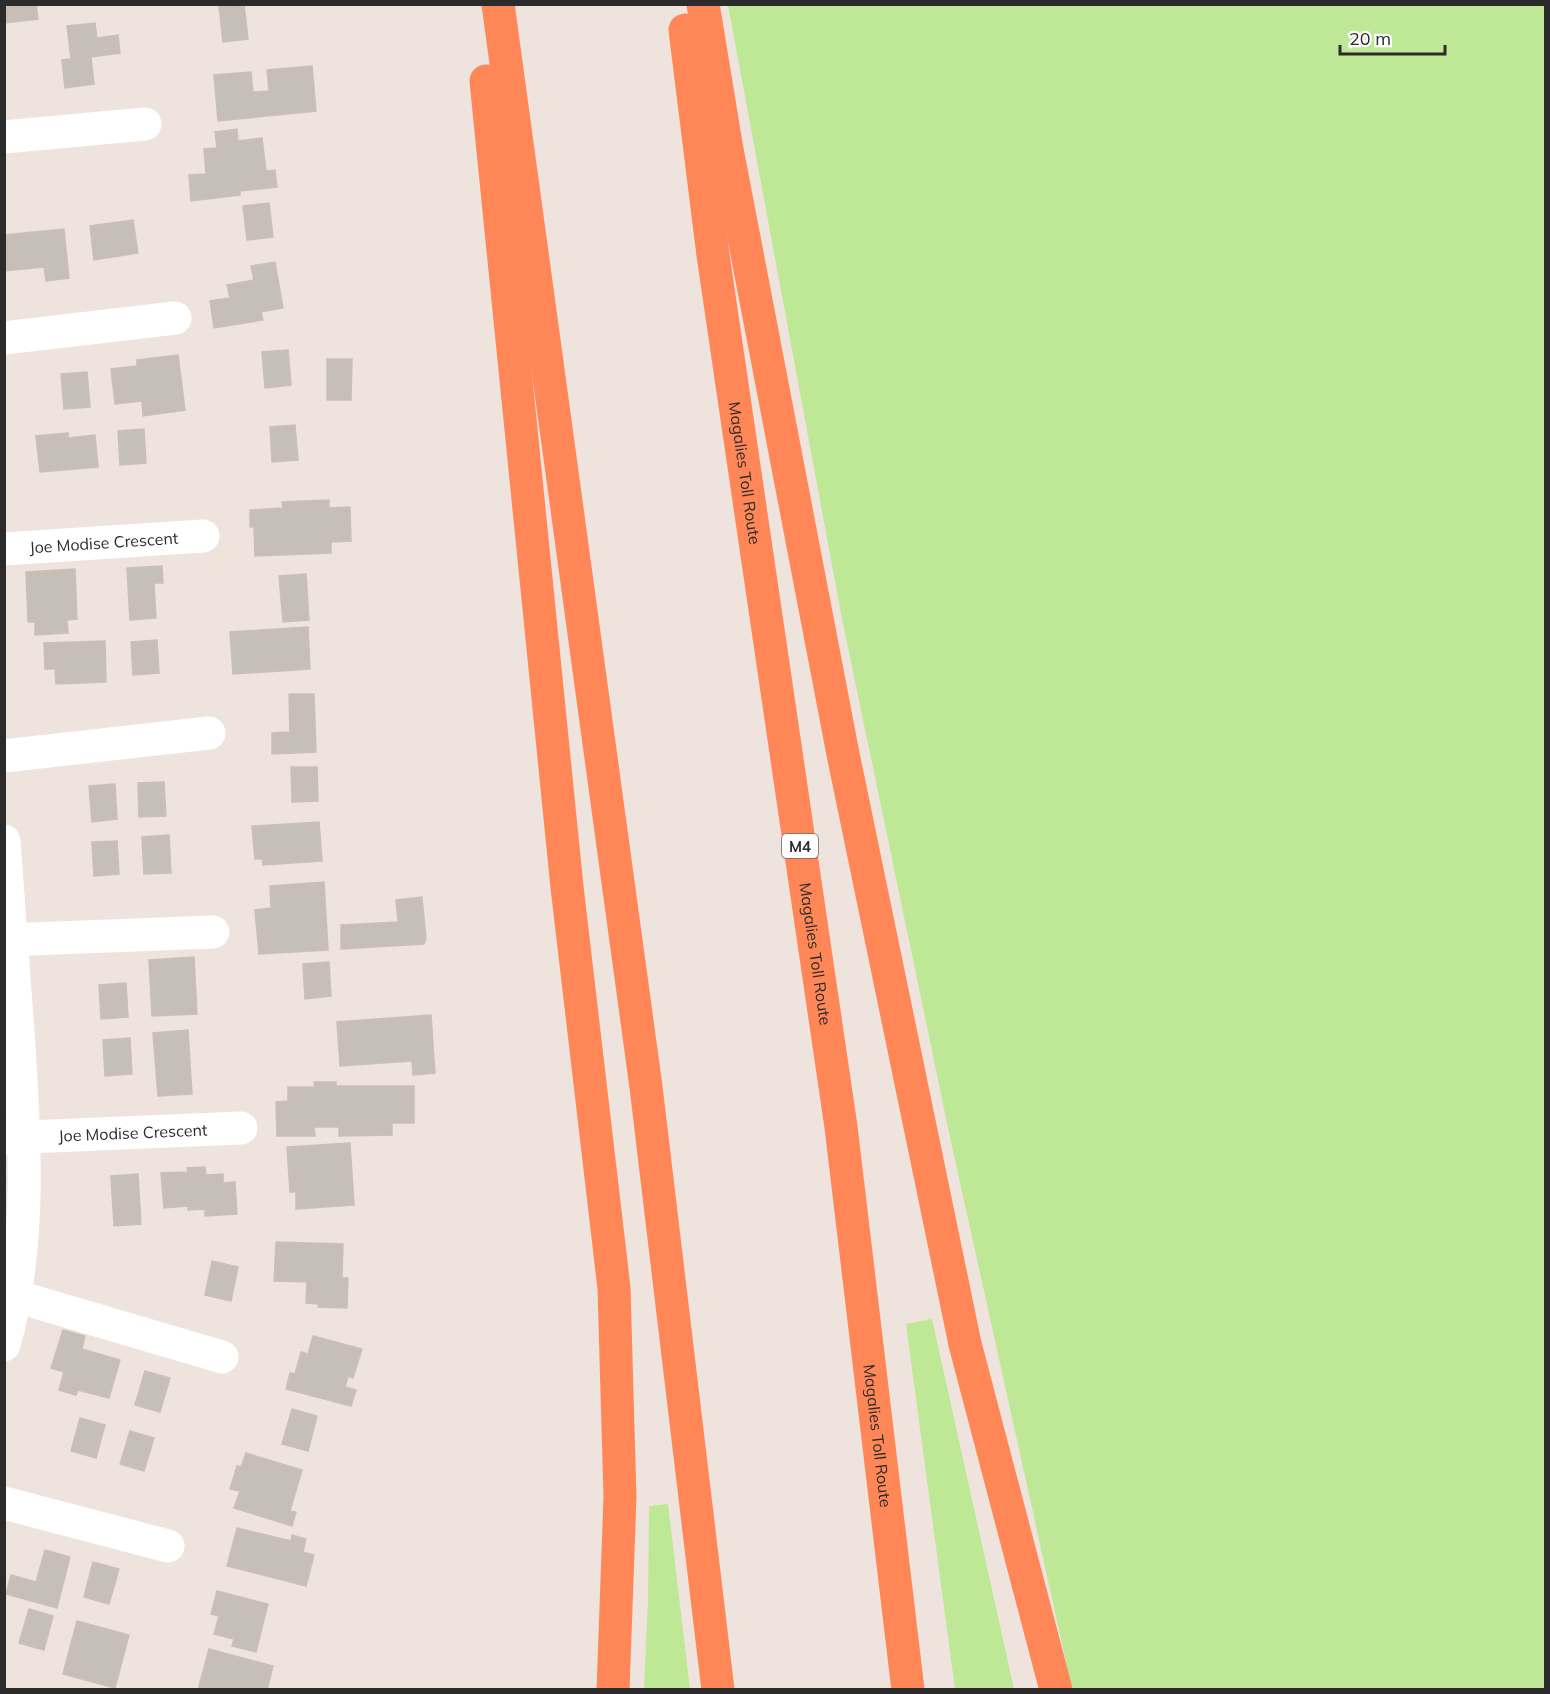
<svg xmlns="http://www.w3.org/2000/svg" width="1550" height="1694" viewBox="0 0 1550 1694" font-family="Mulish,sans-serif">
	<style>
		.green { fill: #bee896 }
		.building { fill: #c6bfb8; stroke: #cac0b6; stroke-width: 1.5 }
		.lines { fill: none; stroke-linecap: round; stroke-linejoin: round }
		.street { stroke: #fff; stroke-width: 33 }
		.highway { stroke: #ff8757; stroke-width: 33 }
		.labels { text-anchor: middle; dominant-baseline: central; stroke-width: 6; stroke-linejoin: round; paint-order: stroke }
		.shield { fill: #fff; stroke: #6b6b6b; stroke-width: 1.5 }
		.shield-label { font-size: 15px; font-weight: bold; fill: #2b2b2b }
		.street-label { font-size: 16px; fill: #2b2b2b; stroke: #fff }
	</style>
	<rect width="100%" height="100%" fill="#eee4dd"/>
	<g class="green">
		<path d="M728,5H1545V1689H1072L951,1142L842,619Z"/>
		<path d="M932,1319L1014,1689H955L906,1324Z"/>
		<path d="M668,1504L690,1689H644L648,1601L649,1506Z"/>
	</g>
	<g class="building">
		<path d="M4,4H36L38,19L4,23Z"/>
		<path d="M244,4L248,39L223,42L219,7Z"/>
		<path d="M95,23L97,38L118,35L120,53L91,57L94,84L65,88L62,60L71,59L67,26Z"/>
		<path d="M312,66L316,111L218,121L214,75L251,72L253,92L269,91L267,70Z"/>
		<path d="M237,129L238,141L262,138L266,171L275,170L277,187L240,191V195L191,201L189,175L206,174L204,149L217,148L215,132Z"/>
		<path d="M269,203L273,237L247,240L243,206Z"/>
		<path d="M133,220L138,253L94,260L90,226Z"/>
		<path d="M64,229L69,278L46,281L44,267L4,271V235Z"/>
		<path d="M275,262L283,308L261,312L263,320L214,328L210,301L230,298L227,285L254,280L251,266Z"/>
		<path d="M288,350L291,385L265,388L262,352Z"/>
		<path d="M178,355L185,410L143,416L142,401L115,404L111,369L137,366V360Z"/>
		<path d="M327,359H352L351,400H327Z"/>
		<path d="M87,372L90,407L64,409L61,374Z"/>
		<path d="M295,425L298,460L272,462L270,427Z"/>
		<path d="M144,429L146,463L120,465L118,431Z"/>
		<path d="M68,433V438L95,435L98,467L40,472L36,436Z"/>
		<path d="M329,500V508L350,507L351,541L331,542V553L255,556L254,527H250V510L283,508L282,502Z"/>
		<path d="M162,566L163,583H154L156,618L130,620L127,568Z"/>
		<path d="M75,569L77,619L67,620L68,633L35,635V622H28L26,572Z"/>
		<path d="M306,574L309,620L283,622L279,576Z"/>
		<path d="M308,627L310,669L233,674L230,632Z"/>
		<path d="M157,640L159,673L133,675L131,642Z"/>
		<path d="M105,641L106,682L56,684L55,669H45L44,643Z"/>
		<path d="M289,694H314L316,752L272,754V733L290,732Z"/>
		<path d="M291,767H317L318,801L292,802Z"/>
		<path d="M164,782L166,816L139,817L138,783Z"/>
		<path d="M115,784L117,819L92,822L89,786Z"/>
		<path d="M319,822L322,861L263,865L262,859H255L252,826Z"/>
		<path d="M169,835L171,873L144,874L142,837Z"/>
		<path d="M117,841L119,874L94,876L92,842Z"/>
		<path d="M324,882L328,950L259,954L255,910L271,908L270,886Z"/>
		<path d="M422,897L426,939L424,944L341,949V925L398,922L396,900Z"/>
		<path d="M194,957L197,1014L152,1016L149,960Z"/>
		<path d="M329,962L331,996L305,999L303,964Z"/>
		<path d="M126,983L128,1017L101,1019L99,985Z"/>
		<path d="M431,1015L435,1073L413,1075L412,1061L340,1066L337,1022Z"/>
		<path d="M188,1030L192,1094L158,1096L153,1033Z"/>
		<path d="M130,1038L132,1074L105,1076L103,1040Z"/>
		<path d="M314,1082H336V1086H414V1123H392V1135L339,1136V1127H314L315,1136H277L276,1102L288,1101V1087H315Z"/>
		<path d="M350,1143L354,1205L296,1209V1192H290L287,1147Z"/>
		<path d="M205,1167L206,1175L223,1174V1183L235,1182L237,1214L205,1216V1209L188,1210V1206L164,1208L161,1173L188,1172L187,1168Z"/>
		<path d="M138,1174L141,1224L114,1226L111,1176Z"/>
		<path d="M276,1242L343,1244L342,1278H348L347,1308L318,1307L319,1304L306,1303L307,1282L274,1281Z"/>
		<path d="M212,1261L238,1267L231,1301L205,1295Z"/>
		<path d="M63,1330L85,1336L82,1349L120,1360L109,1398L78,1390L76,1395L59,1390L64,1372L51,1368Z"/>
		<path d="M313,1336L362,1349L353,1378L348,1376L345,1387L356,1390L351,1406L286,1389L290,1373L295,1374L301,1352L308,1354Z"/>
		<path d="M145,1371L170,1378L160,1412L135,1405Z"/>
		<path d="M292,1409L317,1416L308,1451L282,1444Z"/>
		<path d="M80,1418L105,1425L96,1458L71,1451Z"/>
		<path d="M130,1431L154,1438L144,1471L120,1464Z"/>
		<path d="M246,1453L302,1470L290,1511L296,1512L292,1526L234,1508L240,1491L230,1489L237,1466L241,1467Z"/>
		<path d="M237,1528L291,1541L292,1535L306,1539L303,1552L314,1555L306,1586L227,1566Z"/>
		<path d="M45,1550L70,1557L57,1608L6,1594L11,1575L36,1582Z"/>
		<path d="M93,1562L119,1569L109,1604L84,1597Z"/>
		<path d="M217,1591L268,1604L256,1652L232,1646L234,1639L214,1634L219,1616L211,1614Z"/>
		<path d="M29,1609L53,1616L44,1650L19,1643Z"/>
		<path d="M77,1621L129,1635L115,1688L63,1674Z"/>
		<path d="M209,1649L273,1666L267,1690H198Z"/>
	</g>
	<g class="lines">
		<g class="street">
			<path d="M4,137L145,124"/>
			<path d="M4,338L175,318"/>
			<path id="s1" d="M4,549L203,536"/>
			<path d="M4,756L209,733"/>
			<path d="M4,841C9,905 13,968 18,1032C25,1136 32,1244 4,1345"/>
			<path d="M4,940L213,932"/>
			<path id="s2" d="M4,1138L241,1128"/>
			<path d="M15,1296L222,1357"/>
			<path d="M4,1503L168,1546"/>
		</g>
		<g class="highway">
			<path d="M498,4L646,1087L718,1690"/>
			<path d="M703,4L726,144L843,754L965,1344L1056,1690"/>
			<path id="s3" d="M685,30L713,255L841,1127L908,1690"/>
			<path d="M486,81L567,887L614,1288L620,1497L613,1690"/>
		</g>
	</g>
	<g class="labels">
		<rect class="shield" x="782" y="834" width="36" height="24" rx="4.5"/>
		<g class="shield-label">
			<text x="800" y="846">M4</text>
		</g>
		<g class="street-label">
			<text stroke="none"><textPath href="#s3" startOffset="447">Magalies Toll Route</textPath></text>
			<text stroke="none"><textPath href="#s1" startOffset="100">Joe Modise Crescent</textPath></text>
			<text stroke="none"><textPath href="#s3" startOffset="933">Magalies Toll Route</textPath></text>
			<text stroke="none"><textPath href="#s2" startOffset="129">Joe Modise Crescent</textPath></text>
			<text stroke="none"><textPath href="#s3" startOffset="1419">Magalies Toll Route</textPath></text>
		</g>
	</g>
	<rect width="1550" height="1694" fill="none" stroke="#2b2b2b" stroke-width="12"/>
	<path d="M1340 45v9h105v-9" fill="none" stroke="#2b2b2b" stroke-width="3"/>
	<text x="1349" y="45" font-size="18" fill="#2b2b2b" stroke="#ffffff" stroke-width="4.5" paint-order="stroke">20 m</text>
</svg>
